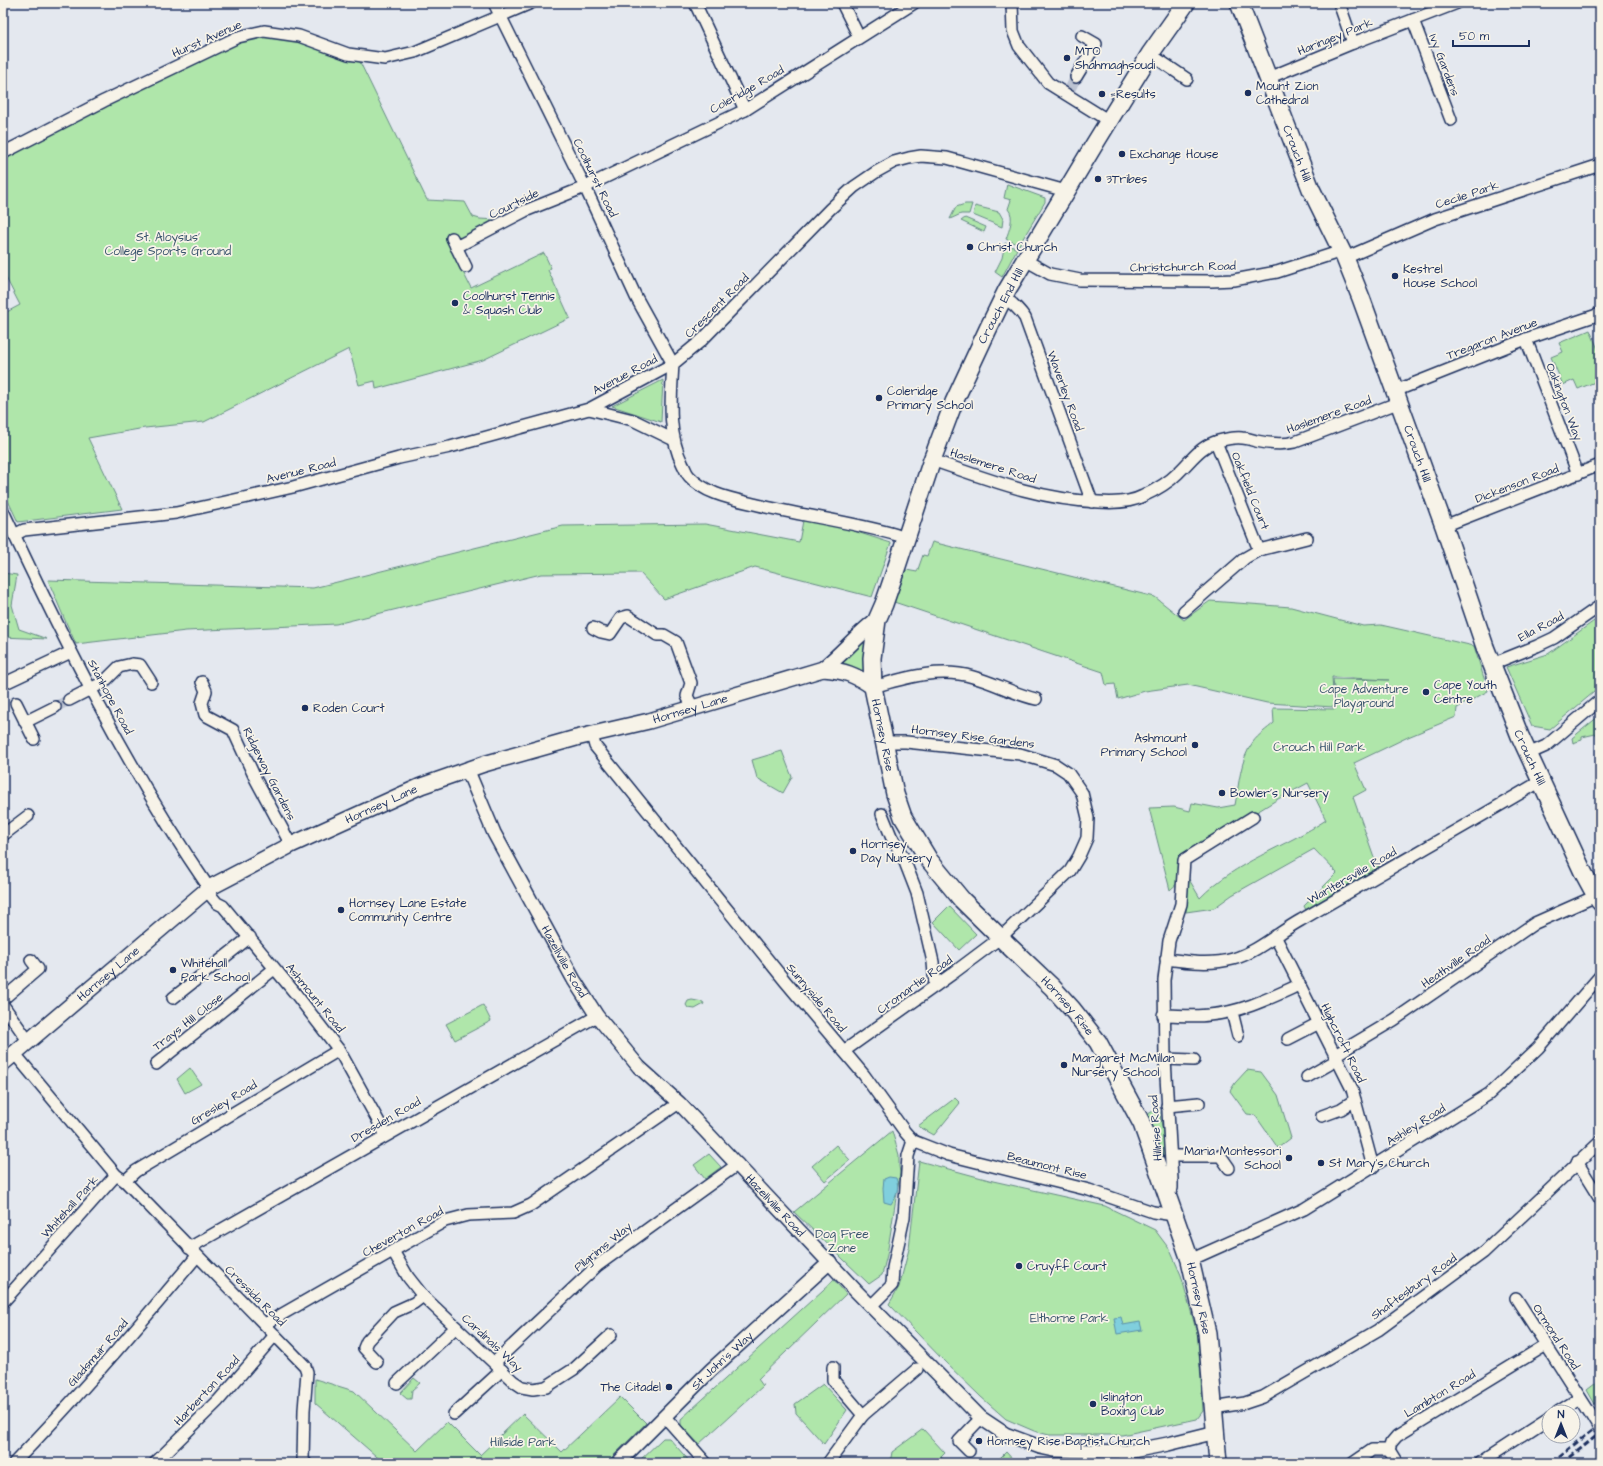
<svg xmlns="http://www.w3.org/2000/svg" width="1603" height="1466" viewBox="0 0 1603 1466" font-family="'Architects Daughter',sans-serif">
	<style>
		.green { fill: #afe6aa; stroke: #658a84 }
		.water { fill: #80cfdd; stroke: #588faa }
		.lines { fill: none; stroke-linecap: round; stroke-linejoin: round }
		.minor-tunnel { stroke: #bcc3d2; stroke-width: 11; stroke-dasharray: 11 5.5; stroke-linecap: butt }
		.minor-casing { stroke: #1b2f5e; stroke-width: 14 }
		.tertiary-casing { stroke: #1b2f5e; stroke-width: 16 }
		.secondary-casing { stroke: #1b2f5e; stroke-width: 18 }
		.primary-casing { stroke: #1b2f5e; stroke-width: 20 }
		.minor { stroke: #f7f3e8; stroke-width: 11 }
		.tertiary { stroke: #f7f3e8; stroke-width: 13 }
		.secondary { stroke: #f7f3e8; stroke-width: 15 }
		.primary { stroke: #f7f3e8; stroke-width: 17 }
		.rail { stroke: #1b2f5e; stroke-width: 3; stroke-dasharray: 6 3; stroke-linecap: butt }
		.minor-bridge-casing { stroke: #1b2f5e; stroke-width: 14; stroke-linecap: butt }
		.minor-bridge { stroke: #f7f3e8; stroke-width: 11 }
		.poi-dot { fill: #1b2f5e; stroke: #f7f3e8; stroke-width: 1.5 }
		.labels { text-anchor: middle; dominant-baseline: central; stroke-width: 3.5; stroke-linejoin: round; paint-order: stroke }
		.street-label { font-size: 12px; fill: #1b2f5e; stroke: #f7f3e8 }
		.poi-label { font-size: 12px; fill: #1b2f5e; stroke: #f7f3e8; text-anchor: start }
		.park-label { font-size: 12px; fill: #39546d; stroke: #f7f3e8 }
	</style>
	<rect width="100%" height="100%" fill="#e4e8ef"/>
	<filter id="ink" filterUnits="userSpaceOnUse"><feTurbulence type="fractalNoise" baseFrequency=".025" numOctaves="2"/><feDisplacementMap in="SourceGraphic" scale="8" xChannelSelector="R" yChannelSelector="G"/><feConvolveMatrix kernelMatrix="1 2 1 2 8 2 1 2 1" color-interpolation-filters="sRGB"/></filter>
	<g filter="url(#ink)">
		<g class="green">
			<path d="M264,31L357,56L427,200L465,202L473,217L480,219L496,220L485,229L462,239L457,237L455,234L446,238L471,288L544,253L551,268L548,270L570,318L483,360L376,389L375,381L359,385L349,349L204,422L145,428L88,438L122,509L18,522L3,490V314L20,305L3,272V153L104,101Z"/>
			<path d="M1007,184L1045,198V202L1019,245L1006,239C1009,230 1015,217 1008,209L1011,200L1004,198Z"/>
			<path d="M965,204H972L969,214H961L950,219L956,207Z"/>
			<path d="M975,206L999,212L1003,219L1002,227L973,215Z"/>
			<path d="M965,218L986,227L984,232L961,221Z"/>
			<path d="M1005,243L1017,249L1002,277L995,272L1002,258Z"/>
			<path d="M1590,330L1600,354V380L1578,389L1574,380L1563,385L1551,357L1563,352L1559,343Z"/>
			<path d="M663,380L661,422L612,406Z"/>
			<path d="M804,515L891,543L872,597L755,567L664,599L640,573L541,574L336,624L186,631L76,644L64,618L48,580L313,588L563,526L705,524L799,542Z"/>
			<path d="M932,542L1155,597L1184,620L1210,601L1291,607L1363,626L1381,625L1474,646L1488,691L1457,708L1456,717L1408,737L1354,763L1366,790L1353,797L1374,857L1382,874L1307,912L1304,906L1337,873L1314,849L1232,895L1214,908L1186,912L1187,876L1200,898C1235,862 1285,847 1326,820L1308,783L1278,799L1182,858L1183,878L1170,890L1149,808L1174,807L1190,811L1192,803L1218,808L1235,805C1239,785 1240,759 1253,742C1258,735 1267,729 1274,723L1273,708L1336,709L1333,679L1389,680L1332,677L1334,707L1267,703L1188,685L1145,691L1118,699L1115,684L1106,685L1103,672L894,602L906,570L917,572L923,555L927,556Z"/>
			<path d="M3,573L17,575L12,605L19,629L47,639L3,637Z"/>
			<path d="M1594,621L1600,625V687L1550,729L1532,726L1506,667L1548,654Z"/>
			<path d="M873,637V687L842,671L838,657L862,640Z"/>
			<path d="M1599,716L1600,733L1582,737V740L1573,743L1572,738Z"/>
			<path d="M782,751L792,777L783,793L757,778L752,760Z"/>
			<path d="M949,906L976,934L959,950L933,922Z"/>
			<path d="M692,1000L703,1002L704,1004L695,1009L688,1008L686,1005L688,1001Z"/>
			<path d="M483,1005L491,1021L455,1040L446,1024Z"/>
			<path d="M190,1068L201,1084L185,1093L177,1079Z"/>
			<path d="M1247,1070L1261,1072L1278,1095L1291,1138L1278,1148L1255,1115L1247,1114L1230,1091L1235,1083Z"/>
			<path d="M955,1098L960,1103L934,1135L918,1126Z"/>
			<path d="M1159,1108L1167,1158L1163,1160L1146,1115Z"/>
			<path d="M892,1131L899,1155V1166L900,1173L887,1255L882,1275L869,1284L794,1212Z"/>
			<path d="M836,1145L850,1160L825,1181L812,1166Z"/>
			<path d="M709,1154L721,1167L705,1179L694,1165Z"/>
			<path d="M919,1161L993,1181L1105,1206L1155,1230L1170,1250L1181,1275L1198,1337L1203,1411L1197,1419L1122,1435H1049L1034,1431L1006,1419L981,1397L943,1360L889,1304L899,1287L909,1249Z"/>
			<path d="M834,1280L846,1294L758,1379L763,1386L699,1444L681,1425V1419Z"/>
			<path d="M414,1378L420,1383L412,1390L411,1399H407L400,1393Z"/>
			<path d="M315,1379L354,1391L417,1451L447,1422L480,1455L523,1414L562,1452L620,1397L646,1423L606,1463H384L315,1403Z"/>
			<path d="M1600,1380V1413L1587,1390Z"/>
			<path d="M823,1384L847,1410L824,1444L796,1413L795,1404Z"/>
			<path d="M923,1429L945,1453L941,1457L947,1463H890L892,1452Z"/>
			<path d="M663,1438H669L691,1463H637Z"/>
			<path d="M1006,1452L1016,1463H996L997,1461Z"/>
		</g>
		<g class="water">
			<path d="M889,1177L896,1178C900,1188 896,1196 891,1204L884,1202L883,1188L884,1179Z"/>
			<path d="M1121,1317L1123,1325L1140,1322L1142,1330L1117,1334L1114,1318Z"/>
		</g>
		<g class="lines">
			<g class="minor-tunnel">
				<path d="M1070,89L1076,77"/>
				<path d="M55,707L69,700"/>
			</g>
			<defs>
				<g id="minor">
					<path d="M695,3L745,110"/>
					<path d="M842,3L859,37"/>
					<path d="M1012,3L1013,31L1019,46L1048,83L1109,121"/>
					<path d="M1339,3L1353,43"/>
					<path d="M1413,20L1451,120"/>
					<path d="M1150,54L1187,79"/>
					<path d="M1076,77L1096,44L1082,36"/>
					<path d="M1268,78L1353,43L1457,3"/>
					<path d="M3,153L104,101L238,37L264,31L299,36L348,54L385,59L415,52L531,3"/>
					<path d="M452,238L466,267"/>
					<path d="M456,247L525,211L585,187L745,110L914,3"/>
					<path d="M1345,258L1435,219L1600,165"/>
					<path d="M1025,260L1050,274L1080,280L1211,281L1234,280L1277,272L1342,251"/>
					<path d="M1003,297C1013,303 1019,309 1025,318L1092,502"/>
					<path d="M1526,339L1578,474"/>
					<path d="M1395,391L1526,339L1600,314"/>
					<path d="M589,409L633,420L674,440"/>
					<path d="M1216,442L1259,550"/>
					<path d="M932,460C987,479 1040,500 1099,502C1114,503 1130,503 1143,496C1156,490 1168,483 1178,473C1191,461 1200,446 1218,441C1226,439 1234,437 1242,438C1247,438 1252,440 1256,441C1270,444 1282,445 1295,442L1400,402"/>
					<path d="M3,511C64,641 128,770 209,888"/>
					<path d="M1444,526L1600,465"/>
					<path d="M14,535L24,530L176,513L293,487L399,458L450,447L589,409L673,364L636,297L585,187L494,3"/>
					<path d="M897,535C852,522 804,516 758,505C734,499 706,495 689,476C686,473 685,468 683,465C667,434 671,397 673,364L702,340L830,209L854,187L876,172L894,162L909,158L921,156L947,158L1066,191"/>
					<path d="M1184,611L1245,558L1259,550L1307,538"/>
					<path d="M593,628L601,632L610,634L621,618L628,616L657,635H664L676,642L691,683L687,696L693,708"/>
					<path d="M1492,664L1537,646L1554,638L1600,606"/>
					<path d="M202,682L206,691L202,703L205,715L233,730L256,780L291,845"/>
					<path d="M3,684L71,652"/>
					<path d="M873,687C905,678 939,667 973,677C995,683 1014,694 1036,699"/>
					<path d="M69,700L104,682L119,667L132,664L140,665L151,682"/>
					<path d="M16,703L34,739"/>
					<path d="M25,722L55,707"/>
					<path d="M592,735L595,746L785,981L864,1075L905,1132L913,1141L949,1155L1089,1190L1153,1212L1174,1215"/>
					<path d="M1528,754L1546,746L1600,700"/>
					<path d="M882,814L891,836L903,857L917,893L933,962L935,986"/>
					<path d="M3,835L28,816"/>
					<path d="M206,890L217,903L223,906L295,993L339,1050L386,1135"/>
					<path d="M1275,936L1352,1089L1373,1167"/>
					<path d="M1166,959C1188,962 1211,965 1233,959C1258,952 1279,932 1301,920C1381,873 1462,828 1541,781"/>
					<path d="M173,998L250,937"/>
					<path d="M3,999L38,969L31,960"/>
					<path d="M3,1005L29,1042"/>
					<path d="M1232,1012L1238,1036"/>
					<path d="M1163,1015C1178,1015 1194,1017 1209,1015C1242,1012 1270,998 1299,985"/>
					<path d="M1288,1039L1319,1023"/>
					<path d="M844,1051L952,974L1000,938L1070,871L1079,856L1087,838L1088,818L1082,793L1068,773L1056,765L1020,754L906,742H884"/>
					<path d="M15,1054L116,1175L125,1181L305,1366L307,1372L304,1410L303,1461L306,1463"/>
					<path d="M1335,1055L1394,1020L1535,923L1596,896"/>
					<path d="M1165,1059L1194,1060"/>
					<path d="M156,1064L274,969"/>
					<path d="M1307,1077L1337,1060"/>
					<path d="M1167,1106L1199,1103"/>
					<path d="M1322,1116L1341,1109L1355,1100"/>
					<path d="M1172,1156H1219L1222,1158L1229,1168"/>
					<path d="M1577,1162L1600,1199"/>
					<path d="M125,1181L136,1171L339,1050"/>
					<path d="M1167,1197L1172,1188V1180L1165,1059L1164,980L1169,941L1181,904L1184,860L1253,817"/>
					<path d="M189,1248L597,1016"/>
					<path d="M393,1251L408,1277L423,1296L513,1381L522,1387L533,1389L546,1387L574,1369L611,1335"/>
					<path d="M1190,1260L1304,1209L1489,1094L1538,1048L1600,976"/>
					<path d="M1516,1298L1588,1410"/>
					<path d="M3,1302L116,1175"/>
					<path d="M871,1306L892,1285L893,1268L904,1217L908,1156L913,1141"/>
					<path d="M265,1324L445,1221L468,1215L513,1213L531,1205L679,1103"/>
					<path d="M377,1362L364,1348L367,1341L394,1312L414,1303L423,1296"/>
					<path d="M495,1362L598,1265L738,1164"/>
					<path d="M833,1367V1380L863,1415"/>
					<path d="M397,1383L456,1327"/>
					<path d="M1213,1408L1245,1403L1263,1397L1378,1330L1484,1252L1600,1142"/>
					<path d="M1558,1412L1580,1398"/>
					<path d="M454,1414L502,1370"/>
					<path d="M665,1417L706,1463"/>
					<path d="M1389,1450L1391,1443L1397,1436L1546,1345"/>
					<path d="M1389,1450L1397,1463"/>
					<path d="M969,1451L959,1441L981,1418"/>
					<path d="M14,1463C78,1397 138,1327 197,1256"/>
					<path d="M155,1463L218,1401L275,1335"/>
					<path d="M828,1463L863,1415L917,1369"/>
					<path d="M1123,1463L1127,1452"/>
					<path d="M1353,1463L1372,1450H1389"/>
					<path d="M1480,1463L1549,1418"/>
				</g>
				<g id="tertiary">
					<path id="s1" d="M467,769L494,833L574,980L597,1016L639,1067L679,1103L856,1291L981,1418L1005,1434L1040,1447L1054,1450L1127,1452L1168,1444L1216,1432"/>
					<path id="s2" d="M618,1463L711,1370L830,1262"/>
				</g>
				<g id="secondary">
					<path d="M823,669C845,671 854,674 873,687"/>
					<path id="s3" d="M3,1063L209,888L291,845L421,786L484,764L576,738L649,721L823,669C842,654 857,635 877,620"/>
				</g>
				<g id="primary">
					<path id="s4" d="M1186,3L1150,54L1094,145L1007,290L988,329L954,402L932,460L897,566L884,604L877,620L872,658L873,687L895,794L903,817L929,860L962,900L1011,948L1052,987L1072,1009L1098,1042L1142,1124L1190,1260L1207,1333L1218,1463"/>
					<path id="s5" d="M1239,3L1311,189L1345,258L1361,298L1444,526L1485,647L1520,736L1583,872L1596,896L1600,902"/>
				</g>
			</defs>
			<use href="#minor" class="minor-casing"/>
			<use href="#tertiary" class="tertiary-casing"/>
			<use href="#secondary" class="secondary-casing"/>
			<use href="#primary" class="primary-casing"/>
			<use href="#minor" class="minor"/>
			<use href="#tertiary" class="tertiary"/>
			<use href="#secondary" class="secondary"/>
			<use href="#primary" class="primary"/>
			<g class="rail">
				<path d="M1552,1463L1600,1425"/>
				<path d="M1563,1463L1600,1433"/>
			</g>
			<defs>
				<path id="minor-bridge" d="M1588,1410L1600,1430"/>
			</defs>
			<use href="#minor-bridge" class="minor-bridge-casing"/>
			<use href="#minor-bridge" class="minor-bridge"/>
		</g>
	</g>
	<g class="poi-dot">
		<circle cx="1067" cy="58" r="4"/>
		<circle cx="1248" cy="93" r="4"/>
		<circle cx="1102" cy="94" r="4"/>
		<circle cx="1122" cy="154" r="4"/>
		<circle cx="1098" cy="179" r="4"/>
		<circle cx="970" cy="247" r="4"/>
		<circle cx="1395" cy="276" r="4"/>
		<circle cx="455" cy="303" r="4"/>
		<circle cx="879" cy="398" r="4"/>
		<circle cx="1426" cy="692" r="4"/>
		<circle cx="305" cy="708" r="4"/>
		<circle cx="1195" cy="745" r="4"/>
		<circle cx="1222" cy="793" r="4"/>
		<circle cx="853" cy="851" r="4"/>
		<circle cx="341" cy="910" r="4"/>
		<circle cx="173" cy="970" r="4"/>
		<circle cx="1064" cy="1065" r="4"/>
		<circle cx="1289" cy="1158" r="4"/>
		<circle cx="1321" cy="1163" r="4"/>
		<circle cx="1019" cy="1266" r="4"/>
		<circle cx="669" cy="1387" r="4"/>
		<circle cx="1093" cy="1404" r="4"/>
		<circle cx="979" cy="1441" r="4"/>
	</g>
	<g class="labels">
		<g class="street-label">
			<text transform="translate(1335 37) rotate(-22)">Haringey Park</text>
			<text transform="translate(207 39) rotate(-24)">Hurst Avenue</text>
			<text transform="translate(1444 65) rotate(69)">Ivy Gardens</text>
			<text transform="translate(747 90) rotate(-30)">Coleridge Road</text>
			<text stroke="none"><textPath href="#s5" startOffset="161">Crouch Hill</textPath></text>
			<text transform="translate(595 178) rotate(64)">Coolhurst Road</text>
			<text transform="translate(1467 195) rotate(-18)">Cecile Park</text>
			<text transform="translate(514 204) rotate(-26)">Courtside</text>
			<text transform="translate(1183 267) rotate(-1)">Christchurch Road</text>
			<text transform="translate(717 306) rotate(-45)">Crescent Road</text>
			<text transform="translate(1001 306) rotate(-62)">Crouch End Hill</text>
			<text transform="translate(1492 339) rotate(-21)">Tregaron Avenue</text>
			<text transform="translate(625 375) rotate(-28)">Avenue Road</text>
			<text transform="translate(1065 391) rotate(70)">Waverley Road</text>
			<text transform="translate(1564 402) rotate(69)">Oakington Way</text>
			<text transform="translate(1329 415) rotate(-20)">Haslemere Road</text>
			<text stroke="none"><textPath href="#s5" startOffset="485">Crouch Hill</textPath></text>
			<text transform="translate(993 466) rotate(18)">Haslemere Road</text>
			<text transform="translate(301 471) rotate(-14)">Avenue Road</text>
			<text transform="translate(1517 484) rotate(-21)">Dickenson Road</text>
			<text transform="translate(1250 491) rotate(68)">Oakfield Court</text>
			<text transform="translate(1541 627) rotate(-28)">Ella Road</text>
			<text transform="translate(110 697) rotate(62)">Stanhope Road</text>
			<text stroke="none"><textPath href="#s3" startOffset="786">Hornsey Lane</textPath></text>
			<text stroke="none"><textPath href="#s4" startOffset="810">Hornsey Rise</textPath></text>
			<text transform="translate(973 737) rotate(7)">Hornsey Rise Gardens</text>
			<text stroke="none"><textPath href="#s5" startOffset="809">Crouch Hill</textPath></text>
			<text transform="translate(269 774) rotate(63)">Ridgeway Gardens</text>
			<text stroke="none"><textPath href="#s3" startOffset="462">Hornsey Lane</textPath></text>
			<text transform="translate(1352 876) rotate(-30)">Warltersville Road</text>
			<text stroke="none"><textPath href="#s1" startOffset="216">Hazellville Road</textPath></text>
			<text transform="translate(1456 962) rotate(-35)">Heathville Road</text>
			<text stroke="none"><textPath href="#s3" startOffset="138">Hornsey Lane</textPath></text>
			<text transform="translate(915 985) rotate(-36)">Cromartie Road</text>
			<text transform="translate(315 998) rotate(51)">Ashmount Road</text>
			<text transform="translate(816 998) rotate(50)">Sunnyside Road</text>
			<text stroke="none"><textPath href="#s4" startOffset="1146">Hornsey Rise</textPath></text>
			<text transform="translate(188 1022) rotate(-38)">Trays Hill Close</text>
			<text transform="translate(1343 1043) rotate(64)">Highcroft Road</text>
			<text transform="translate(224 1103) rotate(-31)">Gresley Road</text>
			<text transform="translate(386 1120) rotate(-30)">Dresden Road</text>
			<text transform="translate(1416 1125) rotate(-32)">Ashley Road</text>
			<text transform="translate(1156 1128) rotate(-94)">Hillrise Road</text>
			<text transform="translate(1047 1166) rotate(14)">Beaumont Rise</text>
			<text stroke="none"><textPath href="#s1" startOffset="540">Hazellville Road</textPath></text>
			<text transform="translate(70 1207) rotate(-48)">Whitehall Park</text>
			<text transform="translate(403 1232) rotate(-29)">Cheverton Road</text>
			<text transform="translate(603 1247) rotate(-39)">Pilgrims Way</text>
			<text transform="translate(1414 1287) rotate(-36)">Shaftesbury Road</text>
			<text transform="translate(255 1296) rotate(45)">Cressida Road</text>
			<text stroke="none"><textPath href="#s4" startOffset="1470">Hornsey Rise</textPath></text>
			<text transform="translate(1556 1337) rotate(57)">Ormond Road</text>
			<text transform="translate(492 1343) rotate(43)">Cardinals Way</text>
			<text transform="translate(98 1353) rotate(-49)">Gladsmuir Road</text>
			<text stroke="none"><textPath href="#s2" startOffset="146">St John's Way</textPath></text>
			<text transform="translate(207 1391) rotate(-47)">Harberton Road</text>
			<text transform="translate(1440 1394) rotate(-31)">Lambton Road</text>
		</g>
		<g class="poi-label">
			<text x="1075" y="51">MTO<tspan x="1075" dy="14">Shahmaghsoudi</tspan></text>
			<text x="1256" y="86">Mount Zion<tspan x="1256" dy="14">Cathedral</tspan></text>
			<text x="1110" y="94">=Results</text>
			<text x="1130" y="154">Exchange House</text>
			<text x="1106" y="179">3Tribes</text>
			<text x="978" y="247">Christ Church</text>
			<text x="1403" y="269">Kestrel<tspan x="1403" dy="14">House School</tspan></text>
			<text x="463" y="296">Coolhurst Tennis<tspan x="463" dy="14">&amp; Squash Club</tspan></text>
			<text x="887" y="391">Coleridge<tspan x="887" dy="14">Primary School</tspan></text>
			<text x="1434" y="685">Cape Youth<tspan x="1434" dy="14">Centre</tspan></text>
			<text x="313" y="708">Roden Court</text>
			<text x="1187" y="738" text-anchor="end">Ashmount<tspan x="1187" dy="14">Primary School</tspan></text>
			<text x="1230" y="793">Bowler's Nursery</text>
			<text x="861" y="844">Hornsey<tspan x="861" dy="14">Day Nursery</tspan></text>
			<text x="349" y="903">Hornsey Lane Estate<tspan x="349" dy="14">Community Centre</tspan></text>
			<text x="181" y="963">Whitehall<tspan x="181" dy="14">Park School</tspan></text>
			<text x="1072" y="1058">Margaret McMillan<tspan x="1072" dy="14">Nursery School</tspan></text>
			<text x="1281" y="1151" text-anchor="end">Maria Montessori<tspan x="1281" dy="14">School</tspan></text>
			<text x="1329" y="1163">St Mary's Church</text>
			<text x="1027" y="1266">Cruyff Court</text>
			<text x="661" y="1387" text-anchor="end">The Citadel</text>
			<text x="1101" y="1397">Islington<tspan x="1101" dy="14">Boxing Club</tspan></text>
			<text x="987" y="1441">Hornsey Rise Baptist Church</text>
		</g>
		<g class="park-label">
			<text x="168" y="237">St. Aloysius'<tspan x="168" dy="14">College Sports Ground</tspan></text>
			<text x="1364" y="689">Cape Adventure<tspan x="1364" dy="14">Playground</tspan></text>
			<text x="1319" y="747">Crouch Hill Park</text>
			<text x="842" y="1234">Dog Free<tspan x="842" dy="14">Zone</tspan></text>
			<text x="1069" y="1318">Elthorne Park</text>
			<text x="523" y="1442">Hillside Park</text>
		</g>
	</g>
	<rect width="1603" height="1466" fill="none" stroke="#f7f3e8" stroke-width="16"/>
	<rect x="8" y="8" width="1587" height="1450" fill="none" stroke="#1b2f5e" stroke-width="1.5" filter="url(#ink)"/>
	<g transform="translate(1561 1424)"><circle r="19" fill="#f7f3e8" stroke="#9fa5b1"/>
	<path d="M0-3L7 15L0 10L-7 15Z" fill="#1b2f5e"/>
	<text y="-6" font-size="11" font-weight="bold" text-anchor="middle" fill="#1b2f5e">N</text>
	</g>
	<path d="M1453 40v6h76v-6" fill="none" stroke="#1b2f5e" stroke-width="2"/>
	<text x="1459" y="40" font-size="12" fill="#1b2f5e" stroke="#f7f3e8" stroke-width="3" paint-order="stroke">50 m</text>
</svg>
